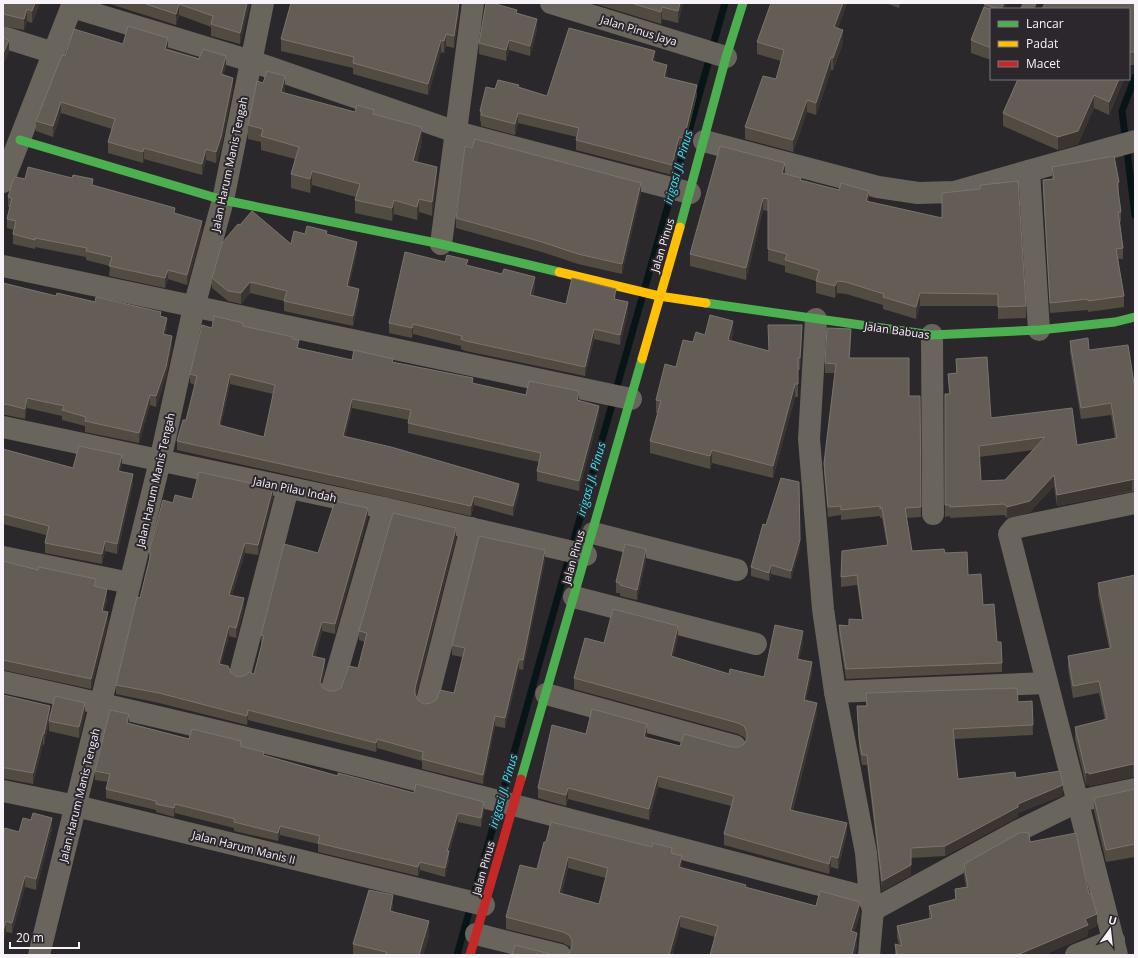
<svg xmlns="http://www.w3.org/2000/svg" width="1138" height="958" viewBox="0 0 1138 958" font-family="'Open Sans',sans-serif">
	<style>
		.lines { fill: none; stroke-linecap: round; stroke-linejoin: round }
		.stream { stroke: #081516; stroke-width: 7 }
		.lane { stroke: #69645c; stroke-width: 13 }
		.street { stroke: #69645c; stroke-width: 22 }
		.fast { stroke: #4caf50; stroke-width: 9 }
		.slow { stroke: #ffc107; stroke-width: 9 }
		.jam { stroke: #c62828; stroke-width: 9 }
		.wall { fill: #514b42; fill-rule: evenodd }
		.shaded-wall { fill: #3b3531 }
		.building { fill: #635d55; stroke: #7a746f; fill-rule: evenodd }
		.labels { text-anchor: middle; dominant-baseline: central; stroke-width: 4; stroke-linejoin: round; paint-order: stroke }
		.street-label { font-size: 11px; fill: #f7f3f8; stroke: #2c272d }
		.water-label { font-size: 12px; font-style: italic; fill: #33e7f7; stroke: #2c272d }
	</style>
	<rect width="100%" height="100%" fill="#2b282c"/>
	<g class="lines">
		<g class="stream">
			<path d="M1135,77L1122,111L1135,215"/>
			<path d="M457,955L725,3"/>
		</g>
		<path class="lane" d="M1027,9L1030,3"/>
		<g class="street">
			<path d="M551,3L726,57"/>
			<path d="M72,7L251,61L456,132L690,193"/>
			<path d="M3,37L54,53"/>
			<path d="M704,141L878,187L918,193L954,192L1135,141"/>
			<path d="M1029,171L1039,330"/>
			<path d="M3,182L73,3"/>
			<path d="M441,244L473,3"/>
			<path d="M3,266L631,399"/>
			<path d="M816,319L809,439L823,609L835,692L866,853L870,898"/>
			<path d="M932,335L933,514"/>
			<path d="M3,427L384,508L586,555"/>
			<path d="M593,533L737,570"/>
			<path d="M3,557L130,583"/>
			<path d="M574,597L756,644"/>
			<path d="M240,674L288,488"/>
			<path d="M3,682C294,745 582,823 870,898L873,910L869,955"/>
			<path d="M332,689L384,508"/>
			<path d="M835,692L1047,683"/>
			<path d="M546,694L735,746"/>
			<path d="M427,701L471,528"/>
			<path d="M3,791L76,806L484,905"/>
			<path d="M873,910L1020,830L1079,801L1135,789"/>
			<path d="M476,934L560,955"/>
			<path d="M39,955L160,461L194,307L223,200L263,3"/>
			<path d="M1076,955L1114,940"/>
			<path d="M1117,955L1009,534L1014,528L1135,503"/>
		</g>
		<g class="fast">
			<path d="M20,140L223,200L441,244L559,272"/>
			<path d="M680,227L726,57L743,3"/>
			<path d="M706,303L932,335L1039,330L1115,322L1135,317"/>
			<path d="M521,779L642,359"/>
		</g>
		<g class="slow">
			<path d="M559,272L659,296L706,303"/>
			<path d="M642,359L680,227"/>
		</g>
		<path class="jam" d="M470,955L521,779"/>
	</g>
	<g class="wall">
		<path d="M3,3H40L32,23L27,21L24,30L3,26Z"/>
		<path d="M107,3H250L240,44L211,36V27L179,15L176,25Z"/>
		<path d="M593,3H683L678,23L662,19L661,24Z"/>
		<path d="M771,3H847L838,28L843,43L833,70H831L816,115L807,112L793,152L745,139V127L776,79L781,61L757,54V42Z"/>
		<path d="M885,3H901L899,8Z"/>
		<path d="M1135,3V65H1130L1129,68V9Z"/>
		<path d="M984,4L1005,9H991V60L971,53V40L984,9Z"/>
		<path d="M517,13L537,30L530,56L509,50L506,61L479,54V43Z"/>
		<path d="M459,14L454,48L446,46L444,53L441,52L428,95L353,74V68L281,51V39Z"/>
		<path d="M123,44L168,49L226,66L223,75L233,88L221,148L216,163L206,160L202,175L144,159L143,163L108,153V142L112,129L61,113L53,137L36,131V121L65,56Z"/>
		<path d="M654,62L667,75L666,78L697,95L684,148L679,147L672,175L576,150V140L577,137L518,123L515,135L481,126V122L480,121V111L495,89L519,87L547,96Z"/>
		<path d="M1018,79H1124L1109,115L1094,108L1078,144L1058,150L1003,126V113Z"/>
		<path d="M285,89L284,93L355,112L374,114L422,141L417,162L437,181L432,216L419,212L417,220L394,214L392,221L355,213V200L356,197L312,185L310,193L291,188V174L295,159L261,150V142L248,139V125Z"/>
		<path d="M1052,167L1119,182V193H1118L1121,212V222H1120L1123,248V259H1118L1124,296V307L1088,312V310L1050,313L1043,191V180L1052,179Z"/>
		<path d="M785,174L801,180L869,202L1026,306V318L998,319V306H920L916,319L883,309V305L846,294L837,293L835,298L816,293V281L785,272V266L768,261V211L763,210L746,280L690,266V254Z"/>
		<path d="M25,179L93,185L175,214L202,231L187,285L168,279L165,288L109,276L110,266L86,260V257L35,247V249L13,244V234L14,230L7,228V219L10,207H8V197Z"/>
		<path d="M641,193L622,274L578,264L542,252L456,228V218Z"/>
		<path d="M240,225L291,244L305,234L327,235L357,252L349,286L359,299L353,326L284,311V301L250,293L241,304L228,301L212,288V278Z"/>
		<path d="M445,262L468,266L535,287L533,295L566,304L616,299L628,312L620,345L594,339L585,376L466,351L461,349V346L413,334L412,338L389,333V323Z"/>
		<path d="M3,283L56,296L95,302L161,316L167,328L165,334L172,347L166,377L156,407L150,405L139,443L85,432V426L62,420V416L27,408L25,419L6,415H3Z"/>
		<path d="M243,327L293,339L299,348L352,360L393,362L473,384L526,395L579,401L599,415L579,491L537,481V471L539,462L408,433V423L409,420L352,408L345,437L519,494L513,516L474,505L471,516L177,450V441L186,420L195,385L190,383V374L212,328ZM230,384L273,394L264,437L221,426Z"/>
		<path d="M733,333L731,341L769,351L802,338L800,370H798V397H795L773,478L712,463L710,469L650,453V441L658,413H656V400L676,367L693,342Z"/>
		<path d="M851,339L850,358L909,396H920L921,517L906,518L912,551L945,553L968,575L983,605L997,642L1002,663V672L846,679L839,635V625L849,626L862,620L857,585L841,587V577L887,545L882,518H880V516L841,520V515L828,517L824,473V463L835,373H825V363Z"/>
		<path d="M1070,341L1089,350L1135,390V491L1057,506L1054,486L1030,512L1007,518L1004,515L950,518V516L945,517V394H949L948,374L956,373V359L991,418L1077,445L1115,439L1111,415L1081,419L1070,352ZM1033,450L1005,480L981,481L979,457Z"/>
		<path d="M3,449L73,468L122,465L120,471L133,484L117,554L105,551L102,564L45,553V543L46,535L3,524Z"/>
		<path d="M273,497L258,555L245,553L232,595L244,608L236,638L229,636L221,664L231,673L237,677L244,676L254,674L262,645L261,644V635L318,553L368,517L335,634L322,631L315,657L325,669L321,685L323,688L329,691H335L341,688L358,668L365,642L359,640V631L456,538L416,695L418,700L424,704L431,703L454,693L462,657L452,655V645L545,560L523,670L519,669L505,728L495,726L483,784L422,769V761L377,748L376,752L248,720L247,725L159,703L116,694V685L140,598L149,562V552L173,503L192,499Z"/>
		<path d="M800,548L791,579L771,574L769,581L751,576V567Z"/>
		<path d="M646,560L637,600L620,596V593H616V582Z"/>
		<path d="M3,561L96,587L107,600L104,611L108,622L91,689L3,670Z"/>
		<path d="M1135,575V777H1133L1089,786V784L1086,785L1075,739V727L1105,720L1099,693L1073,698L1068,668V656L1109,648L1098,595V583Z"/>
		<path d="M678,637L673,657L729,674L764,677L803,642L799,659L812,673L806,700L817,714L793,810L847,833L838,869L831,867L829,874L724,845V834L731,806L658,787L649,820L568,799L566,806L538,798V788L586,734L647,735V738L680,746L739,747L744,744L746,741L744,737L738,734L574,689V678L604,643Z"/>
		<path d="M866,693L1018,702L1032,701L1033,735L954,739L958,779L1016,778L1063,795L1018,813V817L945,856L911,858V875L882,891L867,765H862L859,748L857,706H866Z"/>
		<path d="M3,695L50,717L44,745L43,744L33,784L6,779H3Z"/>
		<path d="M85,713L79,738L49,731V721Z"/>
		<path d="M129,723L189,739L241,746L264,755L338,776L484,810L481,827L458,822L449,853V860L445,877L420,870L418,876L318,852V844L280,835L278,841L234,831V828L175,813L174,817L156,812V810L106,798V789L108,782L95,780V771Z"/>
		<path d="M1135,789V857L1106,862L1094,811V798Z"/>
		<path d="M52,829L36,890L25,887L12,933L6,932L3,943L19,832Z"/>
		<path d="M544,842L672,853L682,868L746,887L816,906L860,914L854,932L857,944L855,955H710L715,937L680,927L672,955H565L569,953L571,949L569,946L563,943L506,929V917L537,869ZM568,868L606,878L599,904L562,893Z"/>
		<path d="M1030,842L1089,894L1097,926L1088,930V936L1043,955H895V944L899,945L897,937V926L929,918V906L955,900V889L966,887L964,875V864Z"/>
		<path d="M393,911V912L429,936L423,955H353V944Z"/>
	</g>
	<g class="shaded-wall">
		<path d="M35,3H40L32,23V11Z"/>
		<path d="M247,3H250L240,44V33Z"/>
		<path d="M459,3V14L454,48V36Z"/>
		<path d="M680,3H683L678,23V11Z"/>
		<path d="M843,3H847L834,39V27Z"/>
		<path d="M899,3H901L899,8Z"/>
		<path d="M1004,3H1007L1005,9H1001Z"/>
		<path d="M179,4V15L176,25V14Z"/>
		<path d="M662,7V19L661,24V12Z"/>
		<path d="M27,9V21L24,30V19Z"/>
		<path d="M537,19V30L530,56V46Z"/>
		<path d="M843,30V43L833,70V58Z"/>
		<path d="M446,34V46L444,53V41Z"/>
		<path d="M168,38V49L165,59V49Z"/>
		<path d="M9,40V52L3,66V54Z"/>
		<path d="M441,40V52L428,95V84Z"/>
		<path d="M509,40V50L506,61V50Z"/>
		<path d="M655,51V61L652,71V61Z"/>
		<path d="M1130,52V65L1129,68V55Z"/>
		<path d="M226,56V66L221,85V74Z"/>
		<path d="M831,57V70L816,115V103Z"/>
		<path d="M667,65V75L664,87V77Z"/>
		<path d="M285,76V89L281,106V92Z"/>
		<path d="M233,78V88L221,148L216,163V152Z"/>
		<path d="M1119,79H1124L1109,115V102Z"/>
		<path d="M697,85V95L684,148V138Z"/>
		<path d="M1094,95V108L1078,144L1058,150V137Z"/>
		<path d="M807,100V112L793,152V140Z"/>
		<path d="M61,102V113L53,137V126Z"/>
		<path d="M518,113V123L515,135V124Z"/>
		<path d="M422,127V141L413,175V161Z"/>
		<path d="M679,137V147L672,175V165Z"/>
		<path d="M144,148V159L143,163V152Z"/>
		<path d="M206,149V160L202,175V164Z"/>
		<path d="M785,163V175L782,173Z"/>
		<path d="M437,167V181L432,216V202Z"/>
		<path d="M312,171V185L310,193V179Z"/>
		<path d="M641,183V193L622,274V264Z"/>
		<path d="M869,191V203L866,201Z"/>
		<path d="M763,198V210L746,280V268Z"/>
		<path d="M419,199V212L417,220V207Z"/>
		<path d="M394,200V214L392,221V208Z"/>
		<path d="M202,221V231L187,285V275Z"/>
		<path d="M357,242V252L347,296V286Z"/>
		<path d="M168,270V279L165,288V278Z"/>
		<path d="M535,277V287L530,305V295Z"/>
		<path d="M837,281V293L835,298V286Z"/>
		<path d="M250,282V293L241,304V293Z"/>
		<path d="M359,289V299L353,326V316Z"/>
		<path d="M616,289V299L614,309V299Z"/>
		<path d="M920,293V306L916,319V307Z"/>
		<path d="M628,302V312L620,345V335Z"/>
		<path d="M167,318V328L163,344V334Z"/>
		<path d="M733,321V333L728,353V340Z"/>
		<path d="M413,324V334L412,338V328Z"/>
		<path d="M802,325V338L800,370V358Z"/>
		<path d="M594,329V339L585,376V367Z"/>
		<path d="M851,329V339L849,368V358Z"/>
		<path d="M172,336V347L166,377L156,407V396Z"/>
		<path d="M230,374V384L219,435V425Z"/>
		<path d="M795,384V397L773,478V466Z"/>
		<path d="M579,391V401L577,400Z"/>
		<path d="M150,395V405L139,443V433Z"/>
		<path d="M27,398V408L25,419V409Z"/>
		<path d="M352,399V408L343,446V436Z"/>
		<path d="M599,406V415L579,491V481Z"/>
		<path d="M712,450V463L710,469V456Z"/>
		<path d="M122,455V465L118,481V471Z"/>
		<path d="M133,474V484L117,554V544Z"/>
		<path d="M1054,475V486L1030,512L1007,518V507Z"/>
		<path d="M1132,480V491L1057,506V495Z"/>
		<path d="M519,484V494L513,516V506Z"/>
		<path d="M273,488V497L258,555V545Z"/>
		<path d="M474,496V505L471,516V506Z"/>
		<path d="M368,508V517L335,634V624Z"/>
		<path d="M456,528V538L415,698V688Z"/>
		<path d="M800,540V548L791,579V571Z"/>
		<path d="M105,541V551L102,564V554Z"/>
		<path d="M245,543V553L229,604V595Z"/>
		<path d="M646,549V560L637,600V590Z"/>
		<path d="M545,550V560L523,670V660Z"/>
		<path d="M771,565V574L769,581V573Z"/>
		<path d="M107,589V600L102,621V611Z"/>
		<path d="M244,598V608L236,638V628Z"/>
		<path d="M108,612V622L91,689V679Z"/>
		<path d="M322,622V631L312,666V656Z"/>
		<path d="M229,626V636L219,673V664Z"/>
		<path d="M678,626V637L671,667V656Z"/>
		<path d="M803,631V642L797,670V659Z"/>
		<path d="M325,659V669L320,692V682Z"/>
		<path d="M519,659V669L505,728V718Z"/>
		<path d="M812,662V673L804,710V700Z"/>
		<path d="M85,703V713L79,738V727Z"/>
		<path d="M817,703V714L790,820V810Z"/>
		<path d="M50,706V717L44,745V734Z"/>
		<path d="M248,710V720L247,725V716Z"/>
		<path d="M129,714V723H127Z"/>
		<path d="M495,716V726L483,784V775Z"/>
		<path d="M647,724V735L644,748V737Z"/>
		<path d="M43,733V744L33,784V773Z"/>
		<path d="M377,739V748L376,752V743Z"/>
		<path d="M1133,764V777L1089,786V774Z"/>
		<path d="M1089,772V784L1086,785V773Z"/>
		<path d="M658,776V787L649,820V809Z"/>
		<path d="M1063,785V795L1018,813V817L945,856V846L1018,804Z"/>
		<path d="M568,788V799L566,806V795Z"/>
		<path d="M484,802V810L481,827V818Z"/>
		<path d="M175,804V813L174,817V808Z"/>
		<path d="M458,813V822L449,853V860L445,877V868L447,851Z"/>
		<path d="M52,818V829L36,890V879Z"/>
		<path d="M847,823V833L838,869V858Z"/>
		<path d="M280,826V835L278,841V833Z"/>
		<path d="M682,856V867L679,878V867Z"/>
		<path d="M831,856V867L829,874V864Z"/>
		<path d="M568,857V868L559,904V893Z"/>
		<path d="M420,862V870L418,876V867Z"/>
		<path d="M911,865V875L882,891V881Z"/>
		<path d="M25,876V887L12,933V923Z"/>
		<path d="M393,895V911L390,927V911Z"/>
		<path d="M860,902V914L851,943V931Z"/>
		<path d="M1097,914V926L1088,930V936L1043,955H1017L1085,919Z"/>
		<path d="M680,916V927L672,955H669Z"/>
		<path d="M6,921V932L3,943V932Z"/>
		<path d="M429,921V936L423,955H419Z"/>
		<path d="M857,933V944L855,955H852Z"/>
	</g>
	<g class="building">
		<path d="M3,3H35L32,11L27,9L24,19L3,14Z"/>
		<path d="M143,3H247L240,33L211,24L213,16L179,4L176,14Z"/>
		<path d="M291,3H459L454,36L446,34L444,41L441,40L428,84L353,63L354,57L281,39Z"/>
		<path d="M486,3H492L517,10L516,13L537,19L530,46L509,40L506,50L479,43Z"/>
		<path d="M631,3H680L678,11L662,7L661,12Z"/>
		<path d="M771,3H843L834,27L843,30L833,58L831,57L816,103L807,100L793,140L745,127L763,76L776,79L784,50L757,42Z"/>
		<path d="M984,3H1004L1001,9H999L984,4Z"/>
		<path d="M1045,3H1135V52H1130L1129,55V9H1042Z"/>
		<path d="M984,7L991,10V48L971,40Z"/>
		<path d="M128,26L168,38L165,49L199,59L203,49L226,56L221,74L233,78L221,137L216,152L206,149L202,164L144,148L143,152L108,142L115,119L61,102L53,126L36,121L62,55L65,56L74,29L123,44Z"/>
		<path d="M569,28L655,51L652,61L667,65L664,77L697,85L684,138L679,137L672,165L576,140L579,128L518,113L515,124L481,115L482,112L480,111L486,87L495,89L498,80L519,85L518,87L547,96Z"/>
		<path d="M3,38L9,40L3,54Z"/>
		<path d="M267,71L285,76L281,92L355,112L357,105L374,110L373,114L422,127L413,161L437,167L432,202L419,199L417,207L394,200L392,208L355,200L360,184L312,171L310,179L291,174L299,147L261,136L263,129L248,125L257,81L263,83Z"/>
		<path d="M1018,79H1119L1109,102L1094,95L1078,131L1058,137L1003,113Z"/>
		<path d="M475,139L641,183L622,264L578,254L542,242L456,218L465,146L472,148Z"/>
		<path d="M720,146L785,163L782,173L801,178L800,180L839,190L841,183L869,191L866,201L942,218V193L980,189L981,185L1018,181L1026,306L998,307V294L920,293L916,307L883,297L884,294L846,282L837,281L835,286L816,281L819,270L785,260L787,254L768,249V199L763,198L746,268L690,254Z"/>
		<path d="M1114,156L1119,182L1117,183L1121,212H1118L1123,248L1116,249L1124,296L1088,301V299L1050,303L1043,180L1054,179L1052,167Z"/>
		<path d="M28,167L72,178L73,175L93,179L92,185L175,208L174,213L202,221L187,275L168,270L165,278L109,266L112,257L86,251L87,248L35,238V240L13,234L16,221L7,219L12,198L8,197L13,180L15,177L25,179Z"/>
		<path d="M252,211L291,244L294,231L305,234L307,226L327,231L326,234L357,242L347,286L359,289L353,316L284,301L287,291L250,282L241,293L228,291L212,278L222,243L238,224L240,225Z"/>
		<path d="M405,252L445,262L447,255L468,260L466,265L502,274L504,269L535,277L530,295L566,304L572,278L616,289L614,299L628,302L620,335L594,329L585,367L466,341L461,339L462,336L413,324L412,328L389,323Z"/>
		<path d="M3,283L56,296L57,293L95,302L96,297L161,312L160,316L167,318L163,334L172,336L166,367L156,396L150,395L139,433L85,421L86,417L62,410L64,406L27,398L25,409L6,404L3,405Z"/>
		<path d="M710,315L733,321L728,340L769,351L768,325H802L800,358H798V384H795L773,466L712,450L710,456L650,441L661,401L656,400L665,364L676,367L683,340L693,342L696,332L705,335Z"/>
		<path d="M214,316L243,323V326L293,337L292,339L299,340L297,348L352,360L354,350L393,359L392,362L473,378L472,383L526,395L529,381L579,391L577,400L599,406L579,481L537,471L541,453L408,423L411,410L352,399L343,436L391,447L519,484L513,506L474,496L471,506L177,441L183,420H186L197,376L190,374L202,325L212,328ZM230,374L275,385L264,437L219,425Z"/>
		<path d="M827,328L851,329L849,358H909V396H920L921,507L905,508L912,551L944,549L945,553L967,552L968,575L981,574L983,605L994,604L997,642H1001L1002,663L846,669L839,625L849,626V619L863,620L857,575L841,577L842,551L888,545L882,508L880,509V506L841,510V506L828,507L824,463L836,364L825,363Z"/>
		<path d="M1088,338L1089,350L1128,345L1135,390V479L1057,495L1054,475L1030,501L1007,507L1004,504L950,507V505H945V394H950L948,374L957,373L956,359L987,357L991,418L1072,408L1077,445L1117,438L1111,403L1081,408L1070,341ZM1045,437L1005,480L981,481L979,446Z"/>
		<path d="M79,446L122,455L118,471L133,474L117,544L105,541L102,554L45,543L49,526L3,514V449L73,468Z"/>
		<path d="M199,472L273,488L258,545L245,543L229,595L244,598L236,628L229,626L219,664L228,666L231,673L237,677L244,676L249,672L254,674L264,636L261,635L284,544L318,553L335,501L368,508L335,624L322,622L312,656L325,659L320,682L323,688L329,691H335L341,688L349,666L358,668L367,633L359,631L393,513L456,528L415,688V694L418,700L424,704L431,703L436,700L440,690L454,693L465,648L452,645L479,536L545,550L523,660L519,659L505,718L495,716L483,775L422,759L423,752L377,739L376,743L248,710L247,716L159,693L116,685L137,597L140,598L151,553L149,552L163,500L173,503L175,495L192,499Z"/>
		<path d="M781,478L799,482L800,540L791,571L771,565L769,573L751,567L763,524L766,525Z"/>
		<path d="M625,544L646,549L637,590L620,585V583L616,582Z"/>
		<path d="M3,561L38,570L39,567L96,579L94,586L107,589L102,611L108,612L91,679L3,660Z"/>
		<path d="M1135,575V765L1133,764L1089,774V772L1086,773L1075,727L1107,719L1099,681L1073,686L1068,656L1111,648L1098,583Z"/>
		<path d="M613,609L678,626L671,656L729,674L730,669L764,677L775,625L803,631L797,659L812,662L804,700L817,703L790,810L847,823L838,858L831,856L829,864L724,834L734,796L658,776L649,809L568,788L566,795L538,788L552,725L586,734L592,709L647,724L644,737L680,746L684,734L732,747H739L744,744L747,739V732L744,726L738,723L574,678L585,638L604,643Z"/>
		<path d="M1017,688L1018,702L1032,701L1033,725L953,729L958,779L1015,772L1016,778L1060,771L1063,785L1018,804V807L945,846L911,848V865L882,881L867,755H862L859,738L857,706H867L866,693Z"/>
		<path d="M3,695L50,706L44,734L43,733L33,773L6,768H3Z"/>
		<path d="M55,696L85,703L79,727L49,721Z"/>
		<path d="M110,710L129,714L127,723L189,739L192,729L241,741L240,746L264,752L263,755L338,776V773L414,793L416,784L484,802L481,818L458,813L447,851H449L445,868L420,862L418,867L318,843L320,836L280,826L278,833L234,822L235,819L175,804L174,808L156,804V801L106,789L110,774L95,771Z"/>
		<path d="M1135,789V844L1106,850L1094,798Z"/>
		<path d="M33,813L52,818L36,879L25,876L12,923L6,921L3,932V835L5,828L19,832L23,818L31,820Z"/>
		<path d="M551,822L652,847L653,843L672,848L671,853L682,856L679,867L746,885L745,887L816,906L820,891L860,902L851,931L857,933L852,955H710L718,926L680,916L669,955H565L569,953L572,947V940L569,935L563,932L506,917L520,865L537,869L544,842H546ZM568,857L608,868L599,904L559,893Z"/>
		<path d="M1021,832L1029,833L1030,842L1076,833L1089,894L1091,893L1097,914L1085,919L1088,925L1017,955H897L895,944L902,946L897,926L932,918L929,906L956,899L955,889L968,887L964,864Z"/>
		<path d="M369,890L393,895L390,911L429,921L419,955H386V952L353,944Z"/>
		<path d="M515,945L554,955H512Z"/>
	</g>
	<g class="labels">
		<g class="street-label">
			<text transform="translate(639 30) rotate(17)">Jalan Pinus Jaya</text>
			<text transform="translate(229 164) rotate(-78)">Jalan Harum Manis Tengah</text>
			<text transform="translate(662 245) rotate(-73)">Jalan Pinus</text>
			<text transform="translate(897 330) rotate(8)">Jalan Babuas</text>
			<text transform="translate(155 480) rotate(-77)">Jalan Harum Manis Tengah</text>
			<text transform="translate(295 489) rotate(12)">Jalan Pilau Indah</text>
			<text transform="translate(573 557) rotate(-74)">Jalan Pinus</text>
			<text transform="translate(79 795) rotate(-76)">Jalan Harum Manis Tengah</text>
			<text transform="translate(244 847) rotate(14)">Jalan Harum Manis II</text>
			<text transform="translate(483 868) rotate(-74)">Jalan Pinus</text>
		</g>
		<g class="water-label">
			<text transform="translate(678 167) rotate(-74)">irigasi Jl. Pinus</text>
			<text transform="translate(591 479) rotate(-74)">irigasi Jl. Pinus</text>
			<text transform="translate(503 791) rotate(-74)">irigasi Jl. Pinus</text>
		</g>
	</g>
	<rect width="1138" height="958" fill="none" stroke="#f7f3f8" stroke-width="8"/>
	<rect x="990" y="8" width="140" height="72" fill="#2c272d" stroke="#7d797e"/>
	<rect x="998" y="21" width="20" height="6" fill="#4caf50" stroke="#7d797e"/>
	<text x="1026" y="28" font-size="12" fill="#f7f3f8">Lancar</text>
	<rect x="998" y="41" width="20" height="6" fill="#ffc107" stroke="#7d797e"/>
	<text x="1026" y="48" font-size="12" fill="#f7f3f8">Padat</text>
	<rect x="998" y="61" width="20" height="6" fill="#c62828" stroke="#7d797e"/>
	<text x="1026" y="68" font-size="12" fill="#f7f3f8">Macet</text>
	<g transform="translate(1110 930) rotate(15)" stroke="#2c272d" stroke-width="3" paint-order="stroke">
	<path d="M0-3L7 15L0 10L-7 15Z" fill="#f7f3f8"/>
	<text y="-6" font-size="11" font-weight="bold" text-anchor="middle" fill="#f7f3f8">U</text>
	</g>
	<path d="M10 942v6h69v-6" fill="none" stroke="#f7f3f8" stroke-width="2"/>
	<text x="16" y="942" font-size="12" fill="#f7f3f8" stroke="#2c272d" stroke-width="3" paint-order="stroke">20 m</text>
</svg>
